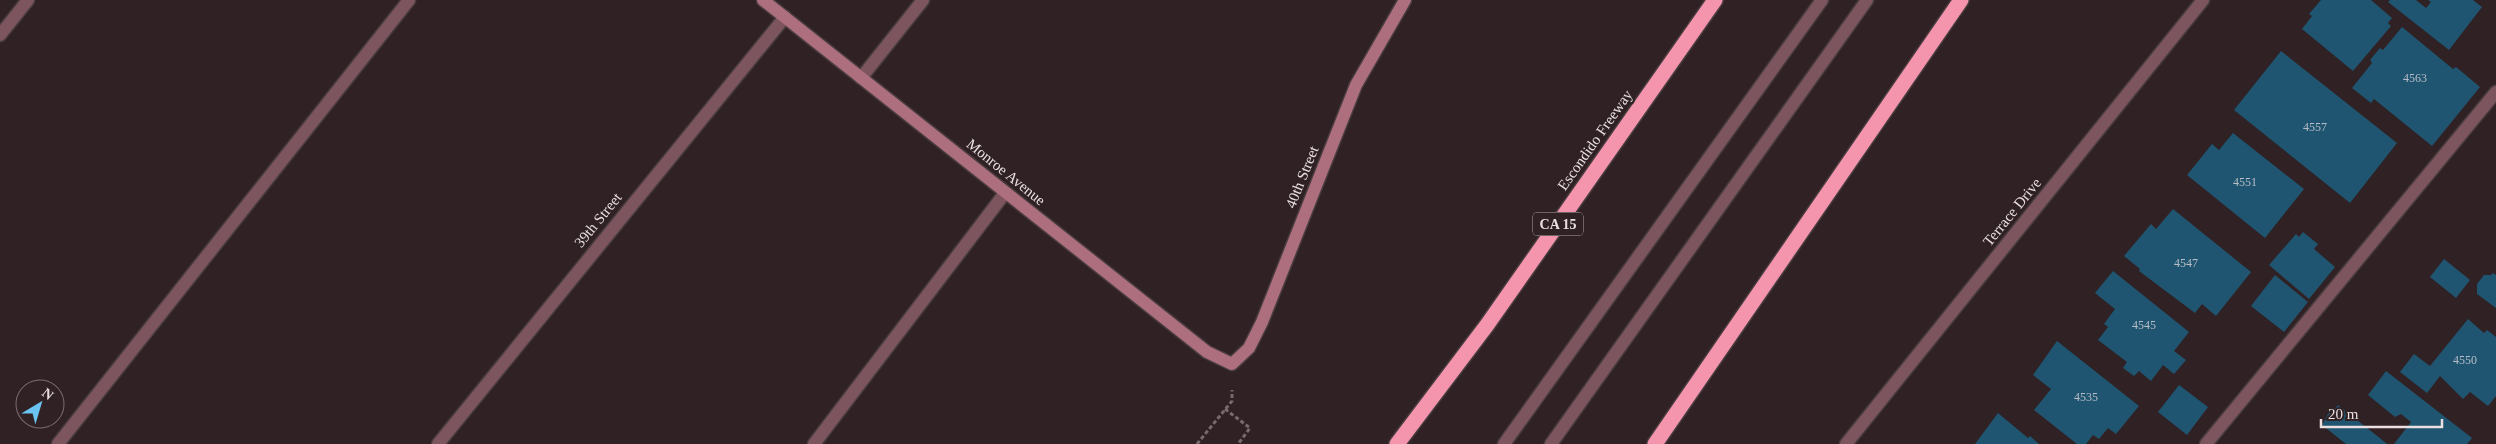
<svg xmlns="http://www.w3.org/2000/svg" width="2496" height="444" viewBox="0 0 2496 444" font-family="'Times New Roman',serif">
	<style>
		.building { fill: #1f5570 }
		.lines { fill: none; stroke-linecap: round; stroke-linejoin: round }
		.lane-casing { stroke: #493c3f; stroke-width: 15 }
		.street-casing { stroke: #493c3f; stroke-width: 15 }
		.secondary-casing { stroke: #493c3f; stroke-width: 15 }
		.highway-casing { stroke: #493c3f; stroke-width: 18 }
		.path { stroke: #776b6d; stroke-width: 3; stroke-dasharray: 4 2.5; stroke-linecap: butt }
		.lane { stroke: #7c555e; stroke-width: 12 }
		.street { stroke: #7c555e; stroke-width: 12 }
		.secondary { stroke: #ad6f7e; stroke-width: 12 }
		.highway { stroke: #f595ad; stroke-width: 15 }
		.labels { text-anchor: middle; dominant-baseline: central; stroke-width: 4.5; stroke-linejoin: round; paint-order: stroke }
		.number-label { font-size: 12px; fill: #b7bdc6 }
		.shield { fill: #2f2124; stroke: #b2a7a9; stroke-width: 1 }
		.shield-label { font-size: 14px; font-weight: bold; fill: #eae0e2 }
		.street-label { font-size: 15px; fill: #eae0e2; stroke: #2f2124 }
	</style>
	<rect width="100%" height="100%" fill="#2f2124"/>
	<g class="building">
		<path d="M2321,0H2371L2392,18L2388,23L2391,26L2353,71L2302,29L2312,16L2309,14Z"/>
		<path d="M2390,0H2416L2426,8L2431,2L2428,0H2473L2482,7L2449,50L2388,2Z"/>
		<path d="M2402,27L2453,69L2456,67L2480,87L2432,146L2374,99L2371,103L2352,88L2372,63L2370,60L2380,48L2383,50Z"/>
		<path d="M2281,51L2397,143L2350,203L2234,110Z"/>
		<path d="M2233,133L2304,189L2265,238L2187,175L2212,144L2219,150Z"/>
		<path d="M2173,209L2251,272L2216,316L2202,304L2195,313L2139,271L2140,269L2124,256L2151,224L2156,229Z"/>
		<path d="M2303,232L2318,244L2314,249L2335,267L2309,299L2269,265L2296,234L2299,237Z"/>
		<path d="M2444,259L2470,280L2456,298L2430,277Z"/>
		<path d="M2113,271L2189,332L2174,351L2186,360L2174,374L2163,365L2151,381L2139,371L2134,376L2123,368L2127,362L2098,340L2108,327L2104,324L2115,309L2095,293Z"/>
		<path d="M2493,273L2496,275V308L2477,294V284L2484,275H2491Z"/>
		<path d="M2275,275L2308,302L2284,332L2251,306Z"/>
		<path d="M2468,319L2484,333L2487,330L2496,337V396L2488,406L2470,392L2463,399L2440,376L2427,393L2400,372L2414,354L2430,366Z"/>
		<path d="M2057,341L2139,406L2116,434L2108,428L2099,439L2093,435L2086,444H2077L2034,410L2051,389L2033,375Z"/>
		<path d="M2386,371L2472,438L2467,444H2394L2411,422L2401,414L2395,417L2368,395Z"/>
		<path d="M2179,385L2208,407L2187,435L2158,412Z"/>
		<path d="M2338,405L2381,439L2387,444H2346L2322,425L2329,412L2331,414Z"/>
		<path d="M1998,413L2028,438L2030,436L2039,444H1975Z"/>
	</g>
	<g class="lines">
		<defs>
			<g id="lane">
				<path d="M861,78L923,0"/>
				<path d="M58,444L409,0"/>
				<path d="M814,444L1005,193"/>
				<path d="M1504,444L1822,0"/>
				<path d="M1551,444L1867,0"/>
				<path d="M2206,444L2496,92"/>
			</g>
			<g id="street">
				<path d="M0,35L28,0"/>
				<path d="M438,444L785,17"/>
				<path d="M1846,444L2203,0"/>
			</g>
			<path id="secondary" d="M763,0L1207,352L1232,364L1249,348L1262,322L1356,85L1405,0"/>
			<g id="highway">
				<path d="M1397,444L1487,325L1715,0"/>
				<path d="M1655,444L1961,0"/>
			</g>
		</defs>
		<use href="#lane" class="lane-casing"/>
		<use href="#street" class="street-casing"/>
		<use href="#secondary" class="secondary-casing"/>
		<use href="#highway" class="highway-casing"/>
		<g class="path">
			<path d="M1225,409L1250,428L1238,444"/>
			<path d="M1197,444L1232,401V390"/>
		</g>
		<use href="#lane" class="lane"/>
		<use href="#street" class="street"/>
		<use href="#secondary" class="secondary"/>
		<use href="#highway" class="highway"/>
	</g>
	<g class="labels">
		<g class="number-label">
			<text x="2415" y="78">4563</text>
			<text x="2315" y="127">4557</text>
			<text x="2245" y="182">4551</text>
			<text x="2186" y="263">4547</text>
			<text x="2144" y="325">4545</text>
			<text x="2465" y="360">4550</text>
			<text x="2086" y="397">4535</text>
		</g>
		<rect class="shield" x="1533" y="212.5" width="50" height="23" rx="4"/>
		<g class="shield-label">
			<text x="1558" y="224">CA 15</text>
		</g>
		<g class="street-label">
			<text transform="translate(1595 140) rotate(-55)">Escondido Freeway</text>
			<text transform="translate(1006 172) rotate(39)">Monroe Avenue</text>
			<text transform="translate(1302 177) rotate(-68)">40th Street</text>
			<text transform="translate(2012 212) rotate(-51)">Terrace Drive</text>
			<text transform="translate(598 220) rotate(-51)">39th Street</text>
		</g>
	</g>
	<g transform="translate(40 404) rotate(38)"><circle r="24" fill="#2f2124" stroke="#7a6d70"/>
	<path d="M0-4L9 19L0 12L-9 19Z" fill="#6ac3f1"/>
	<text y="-8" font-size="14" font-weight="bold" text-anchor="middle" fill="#eae0e2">N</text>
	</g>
	<path d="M2321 419v8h121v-8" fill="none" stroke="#eae0e2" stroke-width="2.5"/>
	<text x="2328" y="419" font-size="15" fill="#eae0e2" stroke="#2f2124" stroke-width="4" paint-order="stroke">20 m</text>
</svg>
